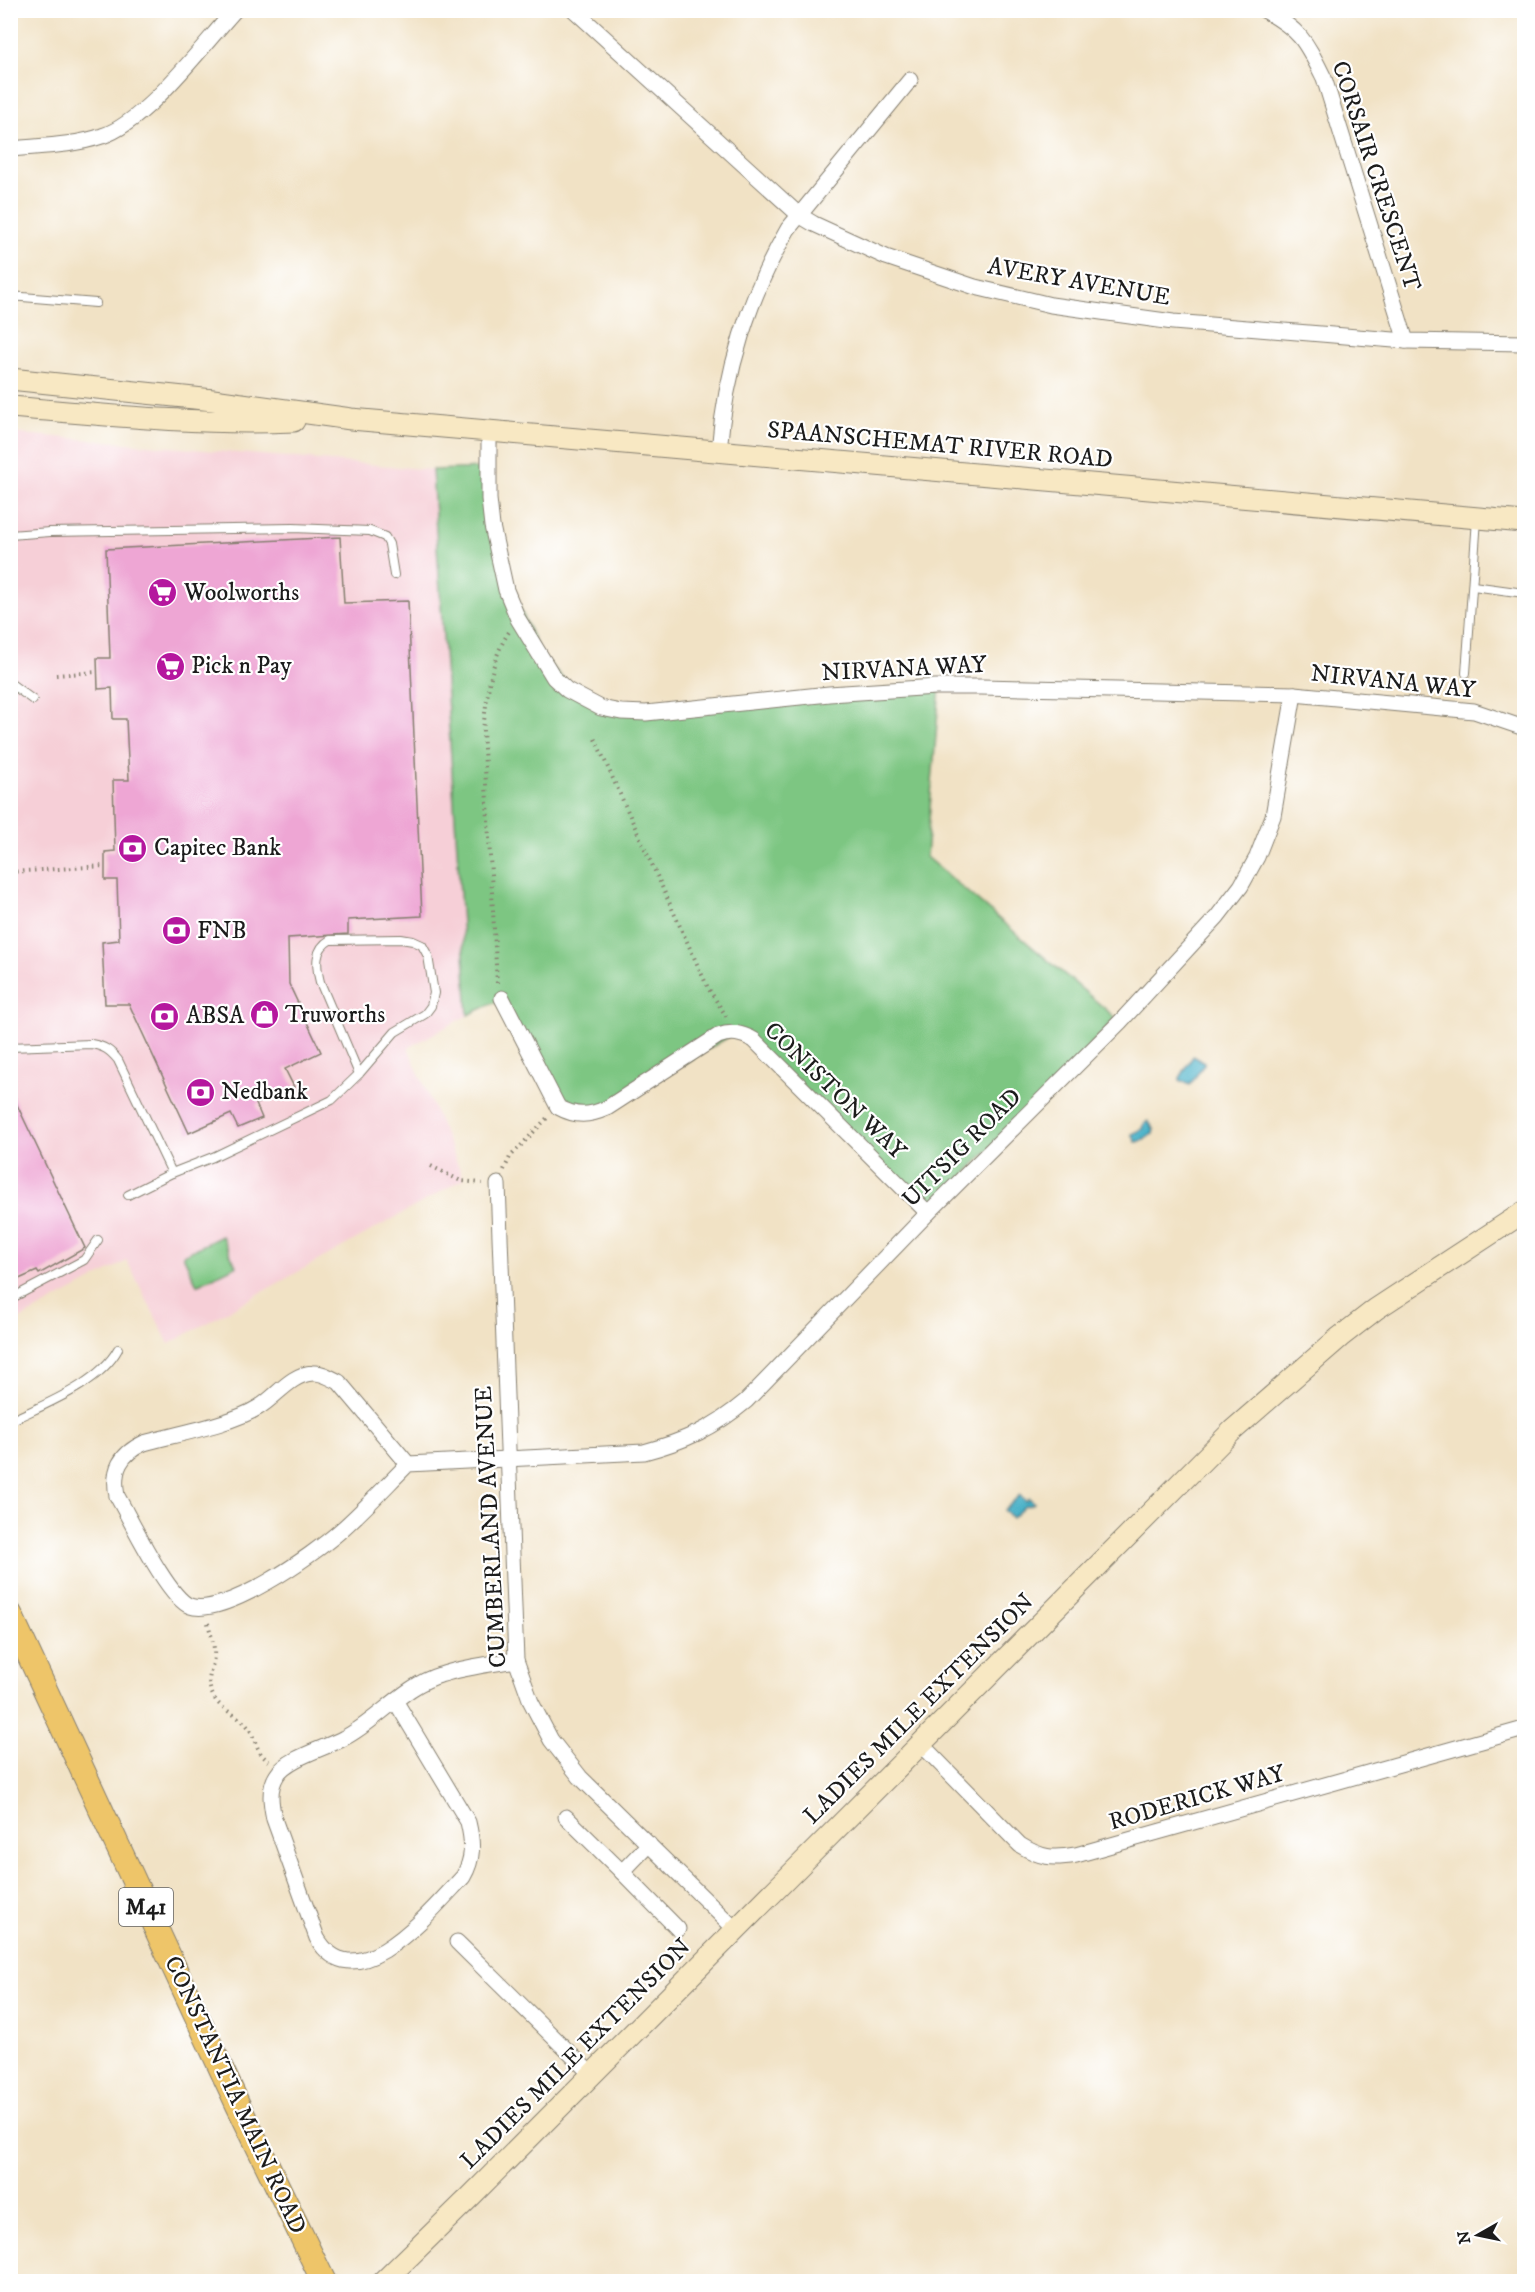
<svg xmlns="http://www.w3.org/2000/svg" width="1535" height="2292" viewBox="0 0 1535 2292" font-family="'IM FELL DW Pica',serif">
	<style>
		.built { fill: #f6cfd7 }
		.green { fill: #7dc682; stroke: #4c714f; stroke-width: 1.5 }
		.water { fill: #48b1c7; stroke: #326672; stroke-width: 1.5 }
		.building { fill: #eea6d4 }
		.lines { fill: none; stroke-linecap: round; stroke-linejoin: round }
		.lane-casing { stroke: #867f70; stroke-width: 10 }
		.street-casing { stroke: #867f70; stroke-width: 17 }
		.secondary-casing { stroke: #867f70; stroke-width: 23 }
		.primary-casing { stroke: #867f70; stroke-width: 26 }
		.path { stroke: #867f70; stroke-width: 4; stroke-dasharray: 1.5 4.5; stroke-linecap: butt }
		.lane { stroke: #fff; stroke-width: 8 }
		.street { stroke: #fff; stroke-width: 15 }
		.secondary { stroke: #f8e8c3; stroke-width: 21 }
		.primary { stroke: #eec569; stroke-width: 24 }
		.labels { text-anchor: middle; dominant-baseline: central; stroke-width: 4.5; stroke-linejoin: round; paint-order: stroke }
		.shield { fill: #fff; stroke: #606060; stroke-width: 1.5 }
		.shield-label { font-size: 22px; font-weight: bold; fill: #1c1c1c }
		.street-label { font-size: 24px; fill: #1c1c1c; stroke: #fff }
		.poi-label { font-size: 24px; fill: #1c1c1c; stroke: #fff; text-anchor: start }
	</style>
	<rect width="100%" height="100%" fill="#fff"/>
	<filter id="ink" filterUnits="userSpaceOnUse"><feTurbulence type="fractalNoise" baseFrequency=".0167" numOctaves="2"/><feDisplacementMap in="SourceGraphic" scale="12" xChannelSelector="R" yChannelSelector="G"/><feConvolveMatrix kernelMatrix="1 2 1 2 8 2 1 2 1" color-interpolation-filters="sRGB"/></filter>
	<filter id="wash" filterUnits="userSpaceOnUse"><feTurbulence type="fractalNoise" baseFrequency=".008" numOctaves="4" result="noise"/><feDisplacementMap in="SourceGraphic" scale="24" xChannelSelector="R" yChannelSelector="G"/><feGaussianBlur stdDeviation="1.35" result="paint"/><feColorMatrix in="noise" values="0 0 0 0 0 0 0 0 0 0 0 0 0 0 0 0 0 1.4 0 .05"/><feComposite in="paint" operator="in"/></filter>
	<g filter="url(#wash)">
		<rect width="100%" height="100%" fill="#f1e2c5"/>
		<path class="built" d="M11,433L432,470L468,1015L408,1048L464,1179L169,1344L127,1261L11,1324Z"/>
		<g class="green">
			<path d="M487,468L501,566L541,655L580,696L632,711L940,686L926,857L1116,1018L928,1213L737,1032L607,1108L570,1114L502,999L468,1015L432,470Z"/>
			<path d="M222,1236L236,1266L197,1285L183,1255Z"/>
		</g>
		<g class="water">
			<path d="M1193,1056L1204,1062V1064L1190,1085L1180,1080V1078Z"/>
			<path d="M1148,1121L1154,1129L1153,1134C1147,1136 1143,1142 1136,1142L1132,1134L1143,1129L1144,1124Z"/>
			<path d="M1020,1495L1026,1501L1029,1498L1034,1503L1031,1505L1025,1506L1012,1518L1004,1510Z"/>
		</g>
		<g id="blocks">
			<g class="building">
				<path d="M340,537L344,603L408,601L422,916L348,920V934L288,938L289,984L321,1052L285,1069L294,1087L256,1104L262,1118L238,1128L231,1114L189,1133L129,1004H105L102,942L119,940L117,880H105V852L115,851L113,780H129L126,719H113L112,688L98,689L97,658H110L106,549Z"/>
				<path d="M10,1090L85,1248L39,1274L37,1271L10,1283Z"/>
			</g>
		</g>
	</g>
	<g filter="url(#ink)">
		<use href="#blocks" fill-opacity="0" stroke="#867f70" stroke-width="1.5"/>
		<g class="lines">
			<defs>
				<g id="lane">
					<path d="M10,296L96,303"/>
					<path d="M10,535L50,532L293,528L370,531L385,537L389,544L394,575"/>
					<path d="M1473,586L1524,593"/>
					<path d="M1466,673L1477,519"/>
					<path d="M10,683L33,700"/>
					<path d="M10,1047L91,1044C104,1046 110,1050 118,1060L172,1173L213,1157L332,1100L359,1074L395,1032L425,1014L431,1006L434,993L428,956L422,945L413,941L401,939L330,940C314,949 316,966 320,982L359,1074"/>
					<path d="M128,1195L172,1173"/>
					<path d="M10,1299L84,1260L98,1240"/>
					<path d="M10,1421C45,1404 99,1384 118,1349"/>
				</g>
				<g id="street">
					<path d="M574,10L799,215L814,224L886,257L975,287L1051,305L1173,322L1406,341L1524,343"/>
					<path d="M1264,10C1301,30 1306,42 1324,78L1406,341"/>
					<path d="M10,149C40,146 73,146 102,136C145,123 203,45 235,10"/>
					<path d="M489,431V499L492,526L506,590L518,619L554,678L567,690L601,708L621,712L646,713L829,694L936,687H981L1294,694L1474,711L1524,728"/>
					<path d="M719,451C725,373 749,296 788,229L910,80"/>
					<path d="M502,998L558,1107C576,1117 589,1116 607,1108L718,1036C732,1031 741,1033 754,1040L928,1213"/>
					<path d="M498,1184L516,1660L531,1702L551,1740L580,1777L736,1930"/>
					<path d="M408,1464L339,1382C331,1378 322,1372 313,1373C291,1374 276,1397 259,1407C232,1424 177,1434 144,1443C120,1454 112,1470 117,1496C131,1520 168,1598 190,1606C224,1618 314,1554 339,1532C363,1511 385,1487 408,1464L644,1452C685,1441 714,1428 746,1401L928,1213L1120,1022L1217,917L1241,886L1257,857L1273,816L1294,694"/>
					<path d="M396,1702L468,1822C473,1843 474,1858 463,1877C433,1908 356,2005 317,1938L274,1819C271,1804 268,1789 277,1775C287,1758 326,1748 344,1738C377,1721 405,1685 440,1675C464,1667 491,1664 516,1660"/>
					<path d="M920,1743L1020,1845C1041,1858 1052,1859 1076,1855L1524,1729"/>
					<path d="M566,1817L622,1872L649,1844"/>
					<path d="M622,1872L678,1929"/>
					<path d="M457,1942L591,2074"/>
				</g>
				<g id="secondary">
					<path d="M10,379L213,400L351,419L1524,522"/>
					<path d="M10,407C105,415 199,425 294,421"/>
					<path d="M383,2282L471,2196L1232,1431L1340,1337L1376,1309L1524,1212"/>
				</g>
				<path id="primary" d="M10,1614L238,2105L324,2282"/>
			</defs>
			<use href="#lane" class="lane-casing"/>
			<use href="#street" class="street-casing"/>
			<use href="#secondary" class="secondary-casing"/>
			<use href="#primary" class="primary-casing"/>
			<g class="path">
				<path d="M56,675L97,672"/>
				<path d="M595,739L708,988L728,1019"/>
				<path d="M10,872L105,866"/>
				<path d="M497,983L483,730C487,697 490,660 509,632"/>
				<path d="M431,1166L461,1181L482,1183"/>
				<path d="M504,1170L510,1157L547,1118"/>
				<path d="M208,1623C210,1632 215,1645 214,1655C213,1673 203,1679 215,1699C223,1712 241,1715 250,1730C256,1741 257,1754 269,1761"/>
			</g>
			<use href="#lane" class="lane"/>
			<use href="#street" class="street"/>
			<use href="#secondary" class="secondary"/>
			<use href="#primary" class="primary"/>
		</g>
	</g>
	<defs>
		<symbol id="supermarket-disc" viewBox="-11 -11 22 22"><circle r="9.5" fill="#b5179e" stroke="#fff"/><path d="M-6-5.5h2.5l.6 2H6L4.5 2H-2.5L-4.4-4H-6ZM-1.5 3.2a1.3 1.3 0 1 0 .1 0ZM3 3.2a1.3 1.3 0 1 0 .1 0Z" fill="#fff"/></symbol>
		<symbol id="bank-disc" viewBox="-11 -11 22 22"><circle r="9.5" fill="#b5179e" stroke="#fff"/><path d="M-6-4H6V4H-6ZM0-2.3a2.3 2.3 0 1 0 0 4.6a2.3 2.3 0 1 0 0-4.6Z" fill="#fff"/></symbol>
		<symbol id="shop-disc" viewBox="-11 -11 22 22"><circle r="9.5" fill="#b5179e" stroke="#fff"/><path d="M-5-2.5h2.3a2.7 3.5 0 0 1 5.4 0H5L5.5 6h-11ZM-1.5-2.5h3a1.5 2.3 0 0 0-3 0Z" fill="#fff"/></symbol>
	</defs>
	<g fill-rule="evenodd">
		<use href="#supermarket-disc" x="146" y="576" width="33" height="33"/>
		<use href="#supermarket-disc" x="154" y="650" width="33" height="33"/>
		<use href="#bank-disc" x="116" y="832" width="33" height="33"/>
		<use href="#bank-disc" x="160" y="914" width="33" height="33"/>
		<use href="#shop-disc" x="248" y="998" width="33" height="33"/>
		<use href="#bank-disc" x="148" y="1000" width="33" height="33"/>
		<use href="#bank-disc" x="184" y="1076" width="33" height="33"/>
	</g>
	<g class="labels">
		<rect class="shield" x="119" y="1888" width="54" height="38" rx="4.5"/>
		<g class="shield-label">
			<text x="146" y="1907">M41</text>
		</g>
		<g class="street-label">
			<text transform="translate(1376 176) rotate(72)">CORSAIR CRESCENT</text>
			<text transform="translate(1079 282) rotate(10)">AVERY AVENUE</text>
			<text transform="translate(940 445) rotate(5)">SPAANSCHEMAT RIVER ROAD</text>
			<text transform="translate(904 669) rotate(-3)">NIRVANA WAY</text>
			<text transform="translate(1393 682) rotate(6)">NIRVANA WAY</text>
			<text transform="translate(835 1091) rotate(44)">CONISTON WAY</text>
			<text transform="translate(962 1148) rotate(-45)">UITSIG ROAD</text>
			<text transform="translate(491 1527) rotate(-93)">CUMBERLAND AVENUE</text>
			<text transform="translate(919 1709) rotate(-45)">LADIES MILE EXTENSION</text>
			<text transform="translate(1197 1798) rotate(-16)">RODERICK WAY</text>
			<text transform="translate(576 2054) rotate(-45)">LADIES MILE EXTENSION</text>
			<text transform="translate(235 2095) rotate(65)">CONSTANTIA MAIN ROAD</text>
		</g>
		<g class="poi-label">
			<text x="184" y="593">Woolworths</text>
			<text x="191" y="666">Pick n Pay</text>
			<text x="154" y="848">Capitec Bank</text>
			<text x="197" y="931">FNB</text>
			<text x="285" y="1015">Truworths</text>
			<text x="186" y="1016">ABSA</text>
			<text x="221" y="1092">Nedbank</text>
		</g>
	</g>
	<rect width="1535" height="2292" fill="none" stroke="#fff" stroke-width="36"/>
	<g transform="translate(1478 2235) rotate(261)" stroke="#ffffff" stroke-width="4.5" paint-order="stroke">
	<path d="M0-4.5L10 22L0 15L-10 22Z" fill="#1c1c1c"/>
	<text y="-9" font-size="16" font-weight="bold" text-anchor="middle" fill="#1c1c1c">N</text>
	</g>
</svg>
